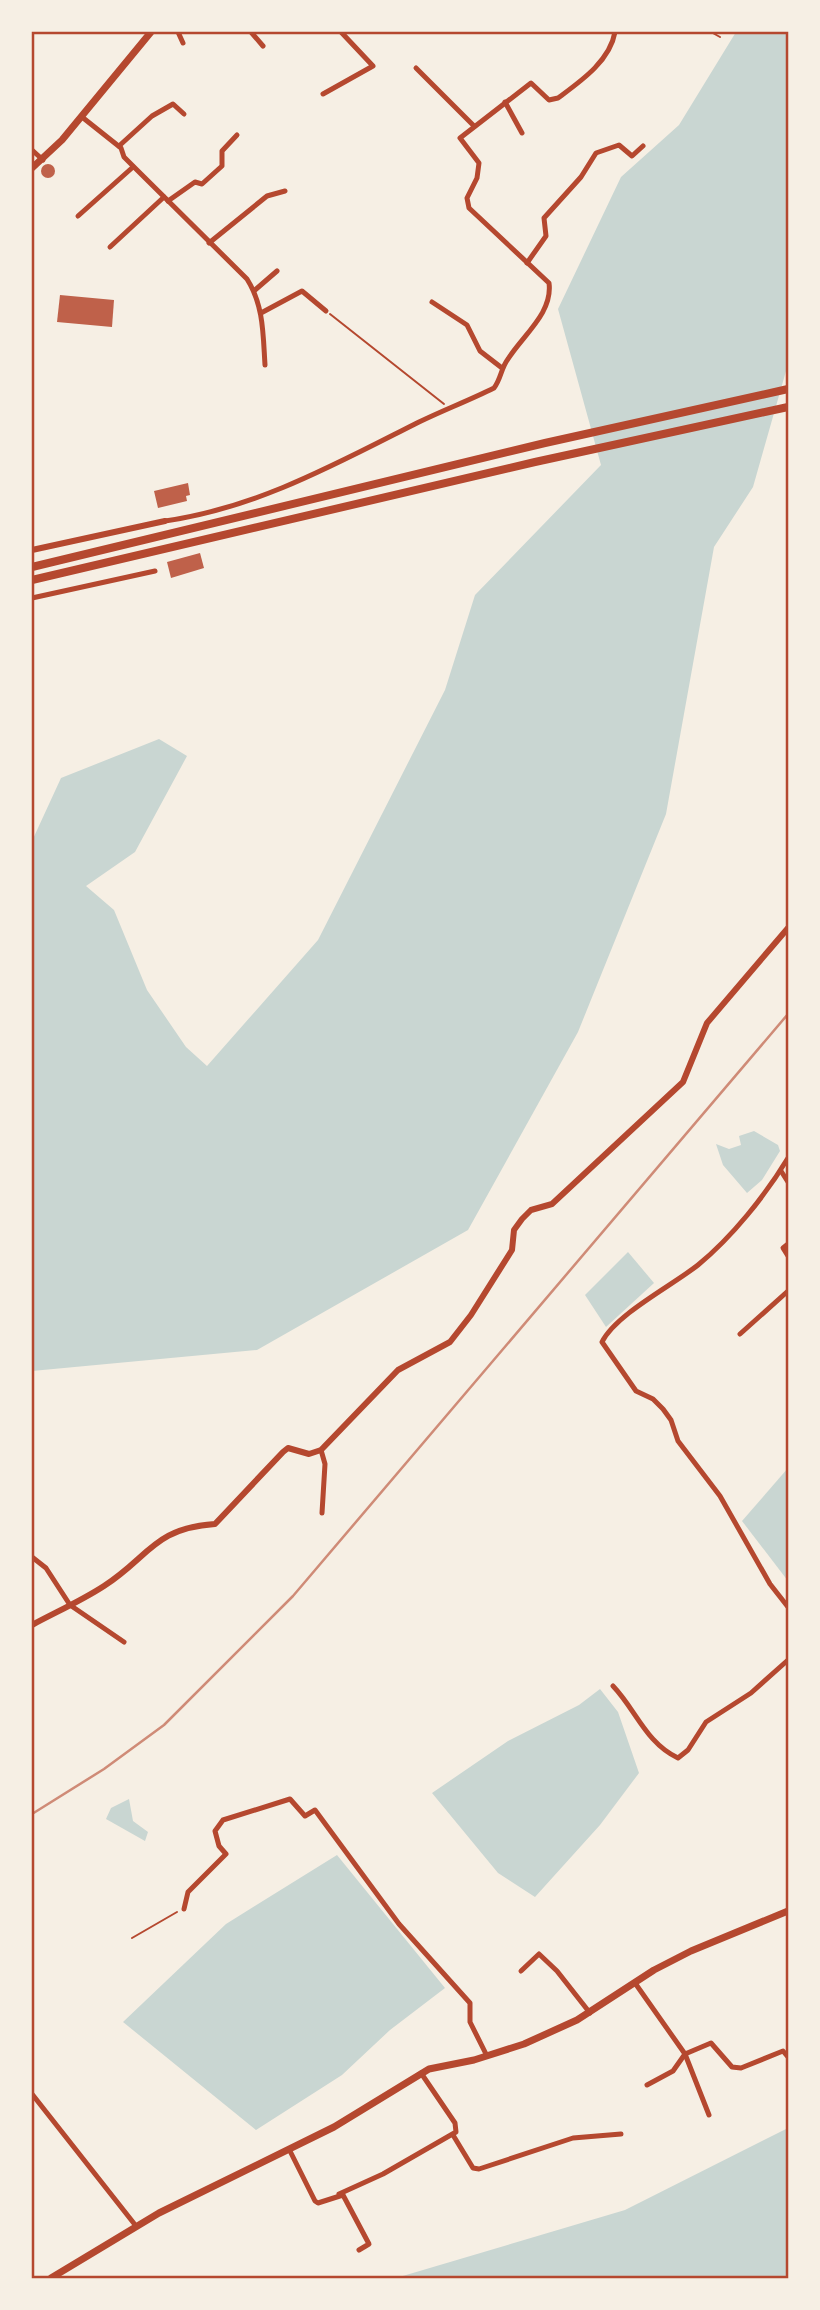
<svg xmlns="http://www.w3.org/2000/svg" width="820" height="2310" viewBox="0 0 820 2310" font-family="'Nunito Sans',sans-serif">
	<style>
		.water { fill: #c9d6d2 }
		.building { fill: #bf614a }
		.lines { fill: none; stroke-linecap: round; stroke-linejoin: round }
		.path { stroke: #b5482f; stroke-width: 2 }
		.minor { stroke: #b5482f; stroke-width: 5 }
		.tertiary { stroke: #b5482f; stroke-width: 6 }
		.secondary { stroke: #b5482f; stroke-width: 7 }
		.trunk { stroke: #b5482f; stroke-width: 8 }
		.rail { stroke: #cf8b77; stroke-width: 2.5 }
		.neatline { fill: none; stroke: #b5482f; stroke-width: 2.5 }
	</style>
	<rect width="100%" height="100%" fill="#f6efe4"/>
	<g class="water">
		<path d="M736,32H788V364L753,487L714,547L666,814L578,1032L468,1230L257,1350L32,1371V841L61,778L159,739L187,756L135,852L86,886L114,910L147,990L186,1047L207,1066L318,940L445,690L475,595L601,465L558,309L621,177L679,125Z"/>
		<path d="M754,1131L778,1145L780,1151L762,1180L747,1193L723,1165L716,1144L729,1149L741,1145L739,1136Z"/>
		<path d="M628,1252L654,1283L606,1327L585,1295Z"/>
		<path d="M788,1468V1581L742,1521Z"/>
		<path d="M600,1689L618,1712L639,1773L600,1825L535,1897L498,1873L432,1793L508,1741L579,1705Z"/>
		<path d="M129,1799L133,1821L148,1832L145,1841L106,1819L111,1808Z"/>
		<path d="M337,1855L445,1988L390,2030L342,2075L256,2130L123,2022L226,1924Z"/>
		<path d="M788,2128V2278H396L625,2210Z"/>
	</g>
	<g class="building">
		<circle cx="48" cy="171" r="7"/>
		<path d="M60,295L114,300L112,327L57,322Z"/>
		<path d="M188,483L190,495L186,496L187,501L158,508L154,491Z"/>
		<path d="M200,553L204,568L171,578L167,562Z"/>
	</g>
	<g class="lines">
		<g class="path">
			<path d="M711,32L720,37"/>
			<path d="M330,314L444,404"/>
			<path d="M132,1938L177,1912"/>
		</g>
		<g class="minor">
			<path d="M178,32L183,43"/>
			<path d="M251,32L263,46"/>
			<path d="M416,68L474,126"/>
			<path d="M323,94L373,66L341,32"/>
			<path d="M505,102L522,133"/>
			<path d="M82,117L121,148L124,157L136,169L247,279C264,306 263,335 265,365"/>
			<path d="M119,146L152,116L173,104L184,114"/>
			<path d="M32,150L43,160"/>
			<path d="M168,201L195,182L202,184L222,166V151L237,135"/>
			<path d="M78,216L133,167"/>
			<path d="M209,243L267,196L285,191"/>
			<path d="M110,247L164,197"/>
			<path d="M527,263L546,236L544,218L581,177L596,153L619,145L632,156L643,146"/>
			<path d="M255,290L277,271"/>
			<path d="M432,302L467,325L480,351L502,368"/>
			<path d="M261,313L302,291L326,311"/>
			<path d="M165,521C256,508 334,465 415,424C441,411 468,401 494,388C501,379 501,368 508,359C523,335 553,313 549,283L469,208L467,198L477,178L479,163L460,138L531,83L549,100L558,98C581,81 610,61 615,32"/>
			<path d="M32,598L155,571"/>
			<path d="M788,1158C765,1196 732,1237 698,1265C673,1285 616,1314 602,1342L636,1391L653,1399L663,1409L671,1420L678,1441L720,1496L770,1584L788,1607"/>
			<path d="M781,1171L788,1182"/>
			<path d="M788,1244L783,1248L788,1256"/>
			<path d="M740,1334L788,1291"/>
			<path d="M321,1450L325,1464L322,1513"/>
			<path d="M32,1557L46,1568L70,1605L124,1642"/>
			<path d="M613,1686C636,1710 646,1743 678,1758L688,1750L706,1722L751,1693L788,1660"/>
			<path d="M184,1909L188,1892L226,1854L219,1846L215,1831L223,1820L290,1799L305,1816L315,1810L399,1924L470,2003V2022L487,2056"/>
			<path d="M521,1971L539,1954L557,1971L590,2013"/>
			<path d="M635,1983L685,2054L711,2043L732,2067L741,2068L783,2051L788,2057"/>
			<path d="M685,2054L709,2115"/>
			<path d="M647,2085L673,2071L685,2054"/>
			<path d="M32,2094L136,2226"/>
			<path d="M453,2135L473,2168L479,2169L573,2138L621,2134"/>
			<path d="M290,2151L315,2201L318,2203L343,2195L369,2244L359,2250"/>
			<path d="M339,2194L383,2174L456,2132L455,2123L421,2073"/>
		</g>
		<g class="tertiary">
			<path d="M32,550L165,521"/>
			<path d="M32,1625C56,1612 81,1601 104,1586C149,1557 154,1528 215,1524L283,1452L288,1448L309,1454L321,1450L398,1370L450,1342L471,1315L512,1250L514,1230L522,1219L531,1210L552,1204L683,1082L707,1023L788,928"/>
		</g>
		<g class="secondary">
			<path d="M32,168L62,140L151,32"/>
			<path d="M51,2278L159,2213L334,2127L429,2069L474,2060L524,2044L577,2020L654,1970L691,1951L788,1911"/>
		</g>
		<g class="trunk">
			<path d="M32,567L545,443L788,389"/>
			<path d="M32,580L535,462L788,407"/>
		</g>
		<path class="rail" d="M32,1814L104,1769L164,1725L293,1596L788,1014"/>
	</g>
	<rect width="820" height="2310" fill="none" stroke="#f6efe4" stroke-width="66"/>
	<rect x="33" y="33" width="754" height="2244" class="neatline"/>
</svg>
